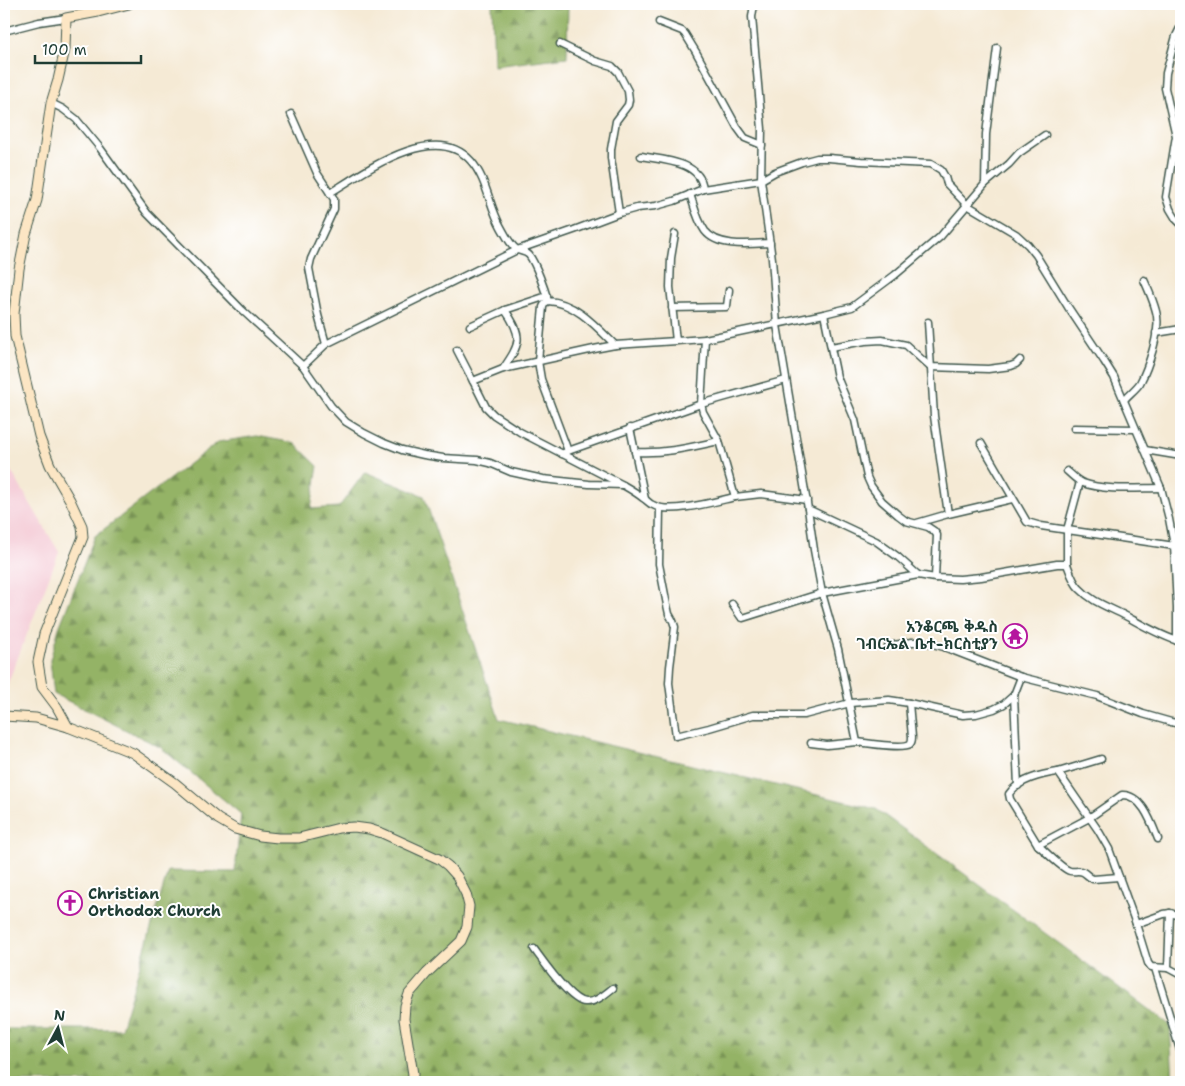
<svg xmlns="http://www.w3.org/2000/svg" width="1185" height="1086" viewBox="0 0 1185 1086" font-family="'Shantell Sans','Noto Sans Ethiopic',sans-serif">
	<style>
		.built { fill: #f5cfd9 }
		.forest { fill: url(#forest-firs); stroke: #5a784d }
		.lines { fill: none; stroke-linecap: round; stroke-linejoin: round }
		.minor-casing { stroke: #3f574c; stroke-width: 9 }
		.secondary-casing { stroke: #3f574c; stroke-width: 11 }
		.minor { stroke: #fff; stroke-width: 6 }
		.secondary { stroke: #fce6c4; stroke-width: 9 }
		.labels { text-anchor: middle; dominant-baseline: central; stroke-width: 4; stroke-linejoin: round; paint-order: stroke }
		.poi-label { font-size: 15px; font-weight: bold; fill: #1f3d34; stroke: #fff; text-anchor: end }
	</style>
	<defs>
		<pattern id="forest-firs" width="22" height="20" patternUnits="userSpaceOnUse" patternTransform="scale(1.25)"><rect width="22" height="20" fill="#94b366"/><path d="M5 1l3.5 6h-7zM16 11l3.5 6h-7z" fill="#789355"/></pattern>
	</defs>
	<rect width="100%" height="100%" fill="#fff"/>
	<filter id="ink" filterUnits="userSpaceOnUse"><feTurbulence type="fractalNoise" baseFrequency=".02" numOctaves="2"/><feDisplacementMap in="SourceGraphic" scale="10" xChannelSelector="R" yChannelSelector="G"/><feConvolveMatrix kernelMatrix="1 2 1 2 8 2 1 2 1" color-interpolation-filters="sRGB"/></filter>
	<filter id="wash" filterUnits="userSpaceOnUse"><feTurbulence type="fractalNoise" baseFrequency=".0096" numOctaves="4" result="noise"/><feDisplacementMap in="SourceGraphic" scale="20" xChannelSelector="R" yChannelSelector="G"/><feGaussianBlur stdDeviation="1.12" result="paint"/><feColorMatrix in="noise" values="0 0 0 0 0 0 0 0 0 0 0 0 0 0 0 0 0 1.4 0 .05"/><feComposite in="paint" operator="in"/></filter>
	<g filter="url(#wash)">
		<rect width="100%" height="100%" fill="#f5ead5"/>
		<path class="built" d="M4,459L59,552L4,693Z"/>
		<g class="forest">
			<path d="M492,4H568L567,57L494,66Z"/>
			<path d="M257,436L294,443L318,466L311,509L339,507L365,472L424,496L499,719L876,809L1170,1025L1173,1082H4V1029H121L168,871L235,872L241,814L160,747L54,694L50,660L59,628L95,536L218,442Z"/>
		</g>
	</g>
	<g filter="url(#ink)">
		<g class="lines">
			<defs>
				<g id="minor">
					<path d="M754,4L752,17L762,129L761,180L772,259L777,325L808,509L876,541L898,557L918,575"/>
					<path d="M659,22L682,31L685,34L696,52L737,127L745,138L762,145"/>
					<path d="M1181,26L1176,36L1166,73L1165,88L1176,136L1166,197L1170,209L1176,219L1181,224"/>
					<path d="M4,31L39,22L66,18"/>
					<path d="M560,44L595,61L612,66L618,72L628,91L629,100L628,105L616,121L611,149V158L619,213"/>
					<path d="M51,103L63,109L76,119L100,148L147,213L242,310L303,366L331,406L346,422L364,433L384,443L402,450L424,455L443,458L477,460L490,463L511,472L543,479L589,484L623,485"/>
					<path d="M291,114L317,173L330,193C364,172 435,120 471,161C487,179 489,206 501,227C505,234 509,243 516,249C520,252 525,251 529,255C536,264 545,290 548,301C575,302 597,327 615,345"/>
					<path d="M641,156C662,160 701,161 703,189"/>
					<path d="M985,184L1009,164L1019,153L1045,135"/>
					<path d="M690,194C694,206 697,220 705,231C718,248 751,244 770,243"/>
					<path d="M548,301L545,303L543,307L538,361L541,379L568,451"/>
					<path d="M672,308L726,307L727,306L729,290"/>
					<path d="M824,314L837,377L855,420L867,477L871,486L882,501L898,515L906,521L928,527L934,531L937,535L935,578"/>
					<path d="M928,322L934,416L948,514"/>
					<path d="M470,326L505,310L547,296"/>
					<path d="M1156,333L1181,329"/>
					<path d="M705,339L824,314L852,307L895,275L940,237L985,184L986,134L997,48"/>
					<path d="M326,344L517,250L574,230L619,213L637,208L656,206L674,201L703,189L761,180L775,172L802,162L817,158H829L861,161L931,164L941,170L945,177L947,184L967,205L1016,234L1028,245L1036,255L1068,307L1104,361L1114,377L1161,488L1169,519L1174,545L1177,608V641"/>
					<path d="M831,347L865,341L882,340L906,345L930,367L988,369L1011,366L1016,364L1020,360"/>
					<path d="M457,350L473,381L503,369L594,349L615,345L676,341"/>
					<path d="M303,366L326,344L318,315L309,268L311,259L334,209V199L330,193"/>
					<path d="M503,369C520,344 524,337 505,310"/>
					<path d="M473,381L486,407L494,415L520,432L623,485C630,489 637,493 643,498C647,500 649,504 653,505C669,515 717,501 735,497L719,441L703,412L701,404L786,380"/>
					<path d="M1124,400C1129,394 1136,389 1140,383C1148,368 1160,333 1157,316C1155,304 1149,291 1144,280"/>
					<path d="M630,428L645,499"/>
					<path d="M1074,428L1135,429"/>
					<path d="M981,443L1027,522L1041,526L1181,547"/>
					<path d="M1145,450L1181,456"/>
					<path d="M635,452C664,454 691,447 719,441"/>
					<path d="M562,454L568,451L701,404L705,339L676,341L670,287L671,258L675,234"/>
					<path d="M1067,471C1072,475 1077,481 1083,483C1104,491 1138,488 1161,488"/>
					<path d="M735,497L761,494L807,500"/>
					<path d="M660,508L659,564L667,605L669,614L673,621L675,627L670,667L669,683L676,736L709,728L753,715H804L850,703L889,700L909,703L963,715L976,714L994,709L1004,704L1014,695L1021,677"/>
					<path d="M808,509L814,550L822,593L838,649L857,742C866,743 903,749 910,744C912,742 912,740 912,737L909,703"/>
					<path d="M917,523L948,514L1012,499"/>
					<path d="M1067,564V530L1080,482"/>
					<path d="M732,604L741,617L743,618L822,593L918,575L935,578L960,579L981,577L1057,564H1067C1070,572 1073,582 1079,588C1091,601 1106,606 1122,614C1141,624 1160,636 1181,642"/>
					<path d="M888,646L912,642H925L944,647L1021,677L1097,696L1143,714L1171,722L1181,724"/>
					<path d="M1014,695L1018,786"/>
					<path d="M811,743L827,745L857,742"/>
					<path d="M1101,759L1058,772L1098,830L1109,849L1136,924"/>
					<path d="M1058,772C1042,774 1018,780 1009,794L1010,799L1038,845L1089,818L1122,795C1142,794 1152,824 1158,839"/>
					<path d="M1038,845C1045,851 1062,869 1070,871C1074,872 1079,870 1083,872C1087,874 1088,877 1093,879L1119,877"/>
					<path d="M1181,916L1170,913L1168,968L1181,975"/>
					<path d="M534,949C543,961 570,1001 585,1002C596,1003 605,994 613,988"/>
					<path d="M1155,968L1181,1053"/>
					<path d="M1168,968L1151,967L1148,963L1136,924L1164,914L1170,913"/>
				</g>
				<g id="secondary">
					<path d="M4,716L36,718L68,727L133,753L175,783L218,819L235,829L260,836L278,838H299L339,828L354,827L369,829L382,833L439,859L448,866L457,876L466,894L469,906L467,927L461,941L427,973L409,994L405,1006L404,1019L413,1074L412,1082"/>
					<path d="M68,727L57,707L42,687L38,662L44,634L83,537L82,526L70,500L50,465L39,436L15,336L14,314L19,269L26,234L37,200L51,103L58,80L65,49L66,18L98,12L129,4"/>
				</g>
			</defs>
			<use href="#minor" class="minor-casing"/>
			<use href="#secondary" class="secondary-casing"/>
			<use href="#minor" class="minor"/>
			<use href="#secondary" class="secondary"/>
		</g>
	</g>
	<defs>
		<symbol id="temple-ring" viewBox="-11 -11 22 22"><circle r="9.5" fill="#fff" stroke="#b5179e" stroke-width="1.5"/><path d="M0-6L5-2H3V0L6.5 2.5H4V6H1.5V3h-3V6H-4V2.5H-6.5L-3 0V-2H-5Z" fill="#b5179e"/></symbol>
		<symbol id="church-ring" viewBox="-11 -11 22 22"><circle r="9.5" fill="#fff" stroke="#b5179e" stroke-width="1.5"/><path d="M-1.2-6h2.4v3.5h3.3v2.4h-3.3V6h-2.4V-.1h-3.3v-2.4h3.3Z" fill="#b5179e"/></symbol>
	</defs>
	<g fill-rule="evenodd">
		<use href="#temple-ring" x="1001" y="622" width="28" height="28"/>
		<use href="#church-ring" x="56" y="889" width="28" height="28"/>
	</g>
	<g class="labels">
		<g class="poi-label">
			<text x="998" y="627">አንቆርጫ ቅዱስ<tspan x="998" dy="17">ገብርኤል ቤተ-ክርስቲያን</tspan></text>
			<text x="88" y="894" text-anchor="start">Christian<tspan x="88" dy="17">Orthodox Church</tspan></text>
		</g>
	</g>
	<rect width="1185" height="1086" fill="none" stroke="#fff" stroke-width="20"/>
	<g transform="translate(58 1028) rotate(7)" stroke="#ffffff" stroke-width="4" paint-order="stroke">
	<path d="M0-4L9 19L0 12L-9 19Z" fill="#1f3d34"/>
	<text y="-8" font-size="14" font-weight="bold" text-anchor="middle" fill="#1f3d34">N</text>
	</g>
	<path d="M35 55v8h106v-8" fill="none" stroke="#1f3d34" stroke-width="2.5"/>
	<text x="42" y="55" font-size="15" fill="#1f3d34" stroke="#ffffff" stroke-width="4" paint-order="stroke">100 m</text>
</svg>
